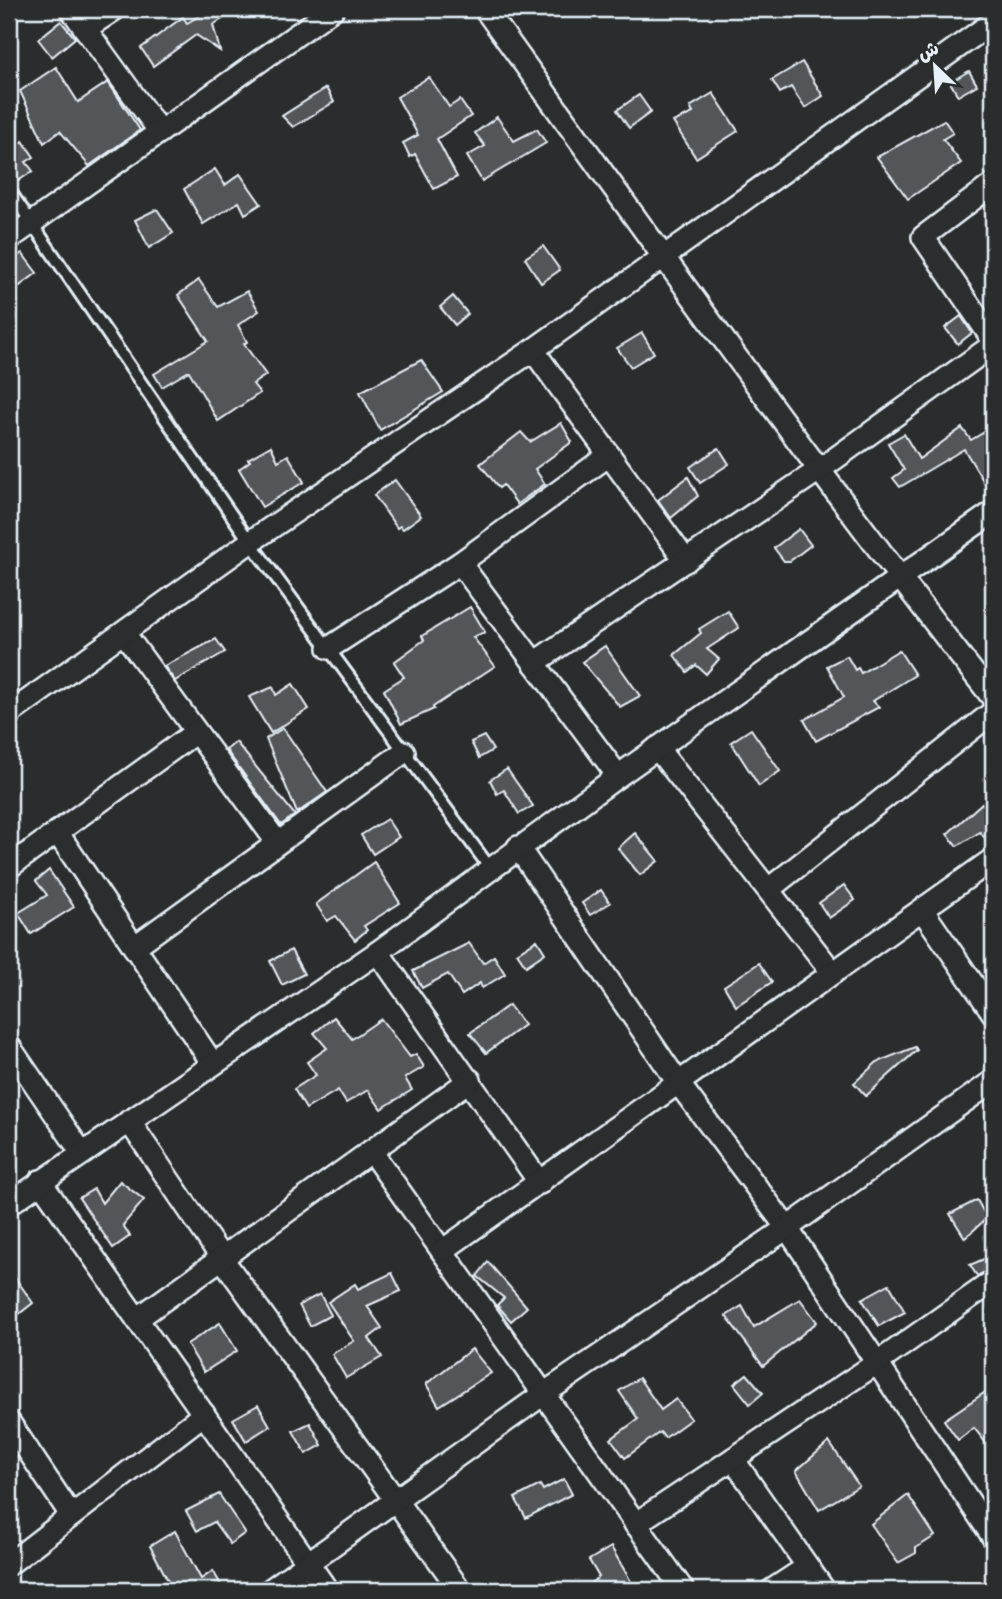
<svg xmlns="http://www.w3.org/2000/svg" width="1002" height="1599" viewBox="0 0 1002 1599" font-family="'Architects Daughter','Playpen Sans Arabic',sans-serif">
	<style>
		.building { fill: #535759; stroke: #e8f1f8; stroke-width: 2 }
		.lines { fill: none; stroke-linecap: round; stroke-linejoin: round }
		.lane-casing { stroke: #e8f1f8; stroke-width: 16 }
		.street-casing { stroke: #e8f1f8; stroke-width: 26 }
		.lane { stroke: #2a2d2e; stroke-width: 10 }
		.street { stroke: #2a2d2e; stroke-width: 21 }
	</style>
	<rect width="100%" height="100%" fill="#2a2d2e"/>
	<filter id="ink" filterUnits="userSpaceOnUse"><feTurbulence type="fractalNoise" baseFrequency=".0143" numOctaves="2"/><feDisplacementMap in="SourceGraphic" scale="14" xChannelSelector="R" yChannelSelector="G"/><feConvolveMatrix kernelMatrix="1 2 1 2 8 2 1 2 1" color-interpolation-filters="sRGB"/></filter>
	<g filter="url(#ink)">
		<g class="building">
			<path d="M211,9H238L213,25L220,51L196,35L153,66L141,48L183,17L187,23Z"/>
			<path d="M61,21L75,38L52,57L38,39Z"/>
			<path d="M802,62L823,96L805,108L791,87L780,93L772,80Z"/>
			<path d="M56,67L78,102L108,82L140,130L89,166L60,131L44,143L20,91Z"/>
			<path d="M969,71L977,85L958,96L950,82Z"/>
			<path d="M429,77L449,107L460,100L471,116L437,139L457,177L434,189L415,154L410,157L403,143L418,135L397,97Z"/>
			<path d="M326,88L334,102L293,127L282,116Z"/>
			<path d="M713,93L738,131L696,158L673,122L693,113L690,107Z"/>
			<path d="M639,95L651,112L629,128L617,110Z"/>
			<path d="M497,117L514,141L537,129L546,143L482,181L467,156L485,146L475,133Z"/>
			<path d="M944,120L953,133L943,139L961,163L908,199L877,157Z"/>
			<path d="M9,137L16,147L23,141L34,157L26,162L33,171L18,181L11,171L9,173Z"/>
			<path d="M215,169L225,185L240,174L261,204L245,214L239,202L203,224L184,189Z"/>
			<path d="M157,209L173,233L149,248L135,220Z"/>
			<path d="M543,246L560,270L541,283L525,258Z"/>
			<path d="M22,253L37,273L9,294V262Z"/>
			<path d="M199,280L218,307L247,291L259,311L238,325L247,342L244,344L266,375L253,384L260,393L218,421L189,371L162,387L154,374L208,341L178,295Z"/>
			<path d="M453,296L468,314L455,325L440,307Z"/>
			<path d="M961,316L972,333L958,344L945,328Z"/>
			<path d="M642,333L654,353L631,367L617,348Z"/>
			<path d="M421,360L443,392L380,430L360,392Z"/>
			<path d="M561,423L572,442L535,469L545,484L517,504L503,485L499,488L480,464L521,432L530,442Z"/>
			<path d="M993,427V497L964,449L900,487L893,478L904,470L888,443L904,434L919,459L962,428L971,440Z"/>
			<path d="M271,446L278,461L288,455L304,482L262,507L239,469L250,461L248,459Z"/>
			<path d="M719,448L729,464L700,483L690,467Z"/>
			<path d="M688,477L698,496L671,518L658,500Z"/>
			<path d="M395,480L421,516L403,529L400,526L397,528L374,495Z"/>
			<path d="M799,529L811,545L790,561H784L774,548Z"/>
			<path d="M470,607L485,632L473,637L495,666L433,707L434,709L401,724L384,690L404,677L394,662L424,640L422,636Z"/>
			<path d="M728,611L739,628L707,649L719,659L706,674L696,665L687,672L674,655L701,633L699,629Z"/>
			<path d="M216,639L225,652L175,681L164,666Z"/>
			<path d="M605,646L640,696L620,707L582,662Z"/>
			<path d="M899,650L915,675L873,701L879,707L816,741L804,720L844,697L827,666L847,656L855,670L858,668L861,673Z"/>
			<path d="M293,684L309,709L271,733L249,697L273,687L276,695Z"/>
			<path d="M283,728L327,792L297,813L266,739Z"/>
			<path d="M751,729L780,771L759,786L731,742Z"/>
			<path d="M484,736L493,750L479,758L471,742Z"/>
			<path d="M236,742L295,815L281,825L226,750Z"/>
			<path d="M507,769L533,806L519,814L504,790L497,794L490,780Z"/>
			<path d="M982,803L993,816V829L984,837L980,832L957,846L947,834Z"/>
			<path d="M387,819L399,837L373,854L361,835Z"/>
			<path d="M635,833L658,861L640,875L618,848Z"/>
			<path d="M374,862L400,903L364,926L367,930L355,940L336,916L327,921L316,904Z"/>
			<path d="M49,870L74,907L31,934L18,913L47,895L36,881Z"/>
			<path d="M844,885L855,900L829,918L819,903Z"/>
			<path d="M601,890L610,903L590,915L582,903Z"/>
			<path d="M537,940L545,953L526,966L517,953Z"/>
			<path d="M469,943L483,963L494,956L505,974L482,988L480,983L462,995L448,974L422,988L413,971Z"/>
			<path d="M291,950L304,974L282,985L270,961Z"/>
			<path d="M759,963L772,982L736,1006L724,986Z"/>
			<path d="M509,1005L524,1025L486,1053L470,1033Z"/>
			<path d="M334,1017L352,1039L381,1019L410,1057L416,1054L424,1067L405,1078L412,1090L381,1109L368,1090L346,1103L338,1090L306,1109L294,1089L316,1075L307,1062L327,1048L314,1033Z"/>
			<path d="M915,1047L917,1050L866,1096L854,1083L877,1062Z"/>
			<path d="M120,1181L144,1200L123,1225L130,1236L113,1248L79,1198L94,1189L102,1203Z"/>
			<path d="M977,1200L987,1218L965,1238L950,1214Z"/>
			<path d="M993,1255V1268L977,1276L970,1265Z"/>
			<path d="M488,1262L527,1307L511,1321L497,1305L504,1298L477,1276Z"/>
			<path d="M9,1269L33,1303L19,1314L9,1301Z"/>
			<path d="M392,1273L401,1291L367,1306L382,1328L369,1338L382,1357L346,1378L332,1354L354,1341L328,1302L355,1284L358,1289Z"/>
			<path d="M889,1284L905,1312L879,1326L862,1299Z"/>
			<path d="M320,1294L331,1315L310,1326L299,1305Z"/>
			<path d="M800,1299L817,1322L763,1366L726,1316L742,1306L754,1327Z"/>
			<path d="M220,1323L237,1351L204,1372L187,1344Z"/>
			<path d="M472,1349L491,1373L439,1406L426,1384Z"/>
			<path d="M747,1374L763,1393L750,1404L734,1384Z"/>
			<path d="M639,1378L661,1410L676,1399L691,1419L665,1438L660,1432L625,1458L611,1439L638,1419L619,1391Z"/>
			<path d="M993,1387V1452L974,1428L958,1440L944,1420Z"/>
			<path d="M258,1405L270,1426L246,1441L233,1419Z"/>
			<path d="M310,1423L322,1445L306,1454L293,1431Z"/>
			<path d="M829,1442L859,1486L819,1510L796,1471Z"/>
			<path d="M564,1479L572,1494L526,1518L515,1498L540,1485L543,1490Z"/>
			<path d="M219,1494L245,1533L230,1544L214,1522L197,1531L186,1511Z"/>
			<path d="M908,1495L935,1536L916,1548V1553L898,1563L871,1524Z"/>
			<path d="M175,1531L201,1579L213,1571L224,1590H173L150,1546Z"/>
			<path d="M611,1547L636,1590H581L599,1577L589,1560Z"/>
		</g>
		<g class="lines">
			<defs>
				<path id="lane" d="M9,190L250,542L490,868"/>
				<g id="street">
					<path d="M71,9L160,132"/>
					<path d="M485,9C652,241 817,473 993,698"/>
					<path d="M85,29L115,9"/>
					<path d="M993,184L923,237L993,340"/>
					<path d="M9,239L333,9"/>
					<path d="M533,350L686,561"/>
					<path d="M460,563L618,776"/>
					<path d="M124,633L277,842"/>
					<path d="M329,648L460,563L609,455"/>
					<path d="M534,663L819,470L993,345"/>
					<path d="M9,714L250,542L533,350L993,22"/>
					<path d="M657,748L833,973"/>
					<path d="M57,832L213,1064"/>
					<path d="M518,847L679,1084L787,1228L993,1537"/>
					<path d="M9,867L196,732"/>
					<path d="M769,889L993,712"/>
					<path d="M923,911L993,1013"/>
					<path d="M134,947L404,752"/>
					<path d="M378,952L540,1183"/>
					<path d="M9,1046L82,1153"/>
					<path d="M129,1121L221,1257L460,1590"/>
					<path d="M371,1151L683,1590"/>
					<path d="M40,1181L327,1590"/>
					<path d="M9,1204L378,952L618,776L993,512"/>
					<path d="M442,1251L993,859"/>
					<path d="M137,1319L470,1080"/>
					<path d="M9,1422L71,1515"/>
					<path d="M733,1459L824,1590"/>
					<path d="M635,1524L877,1363L993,1281"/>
					<path d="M9,1564L204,1414"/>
					<path d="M270,1590L542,1395L787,1228L993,1081"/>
					<path d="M772,1590L807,1567"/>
				</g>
			</defs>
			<use href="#lane" class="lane-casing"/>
			<use href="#street" class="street-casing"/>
			<use href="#lane" class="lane"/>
			<use href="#street" class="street"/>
		</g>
	</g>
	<rect width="1002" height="1599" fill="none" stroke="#2a2d2e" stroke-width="35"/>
	<rect x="18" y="18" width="967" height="1564" fill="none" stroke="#e8f1f8" stroke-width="2.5" filter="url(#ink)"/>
	<g transform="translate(935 66) rotate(335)" stroke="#2a2d2e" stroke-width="5" paint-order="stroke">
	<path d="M0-5L12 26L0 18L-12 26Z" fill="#e8f1f8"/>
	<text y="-10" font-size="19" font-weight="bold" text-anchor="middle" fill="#e8f1f8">ش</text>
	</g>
</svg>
